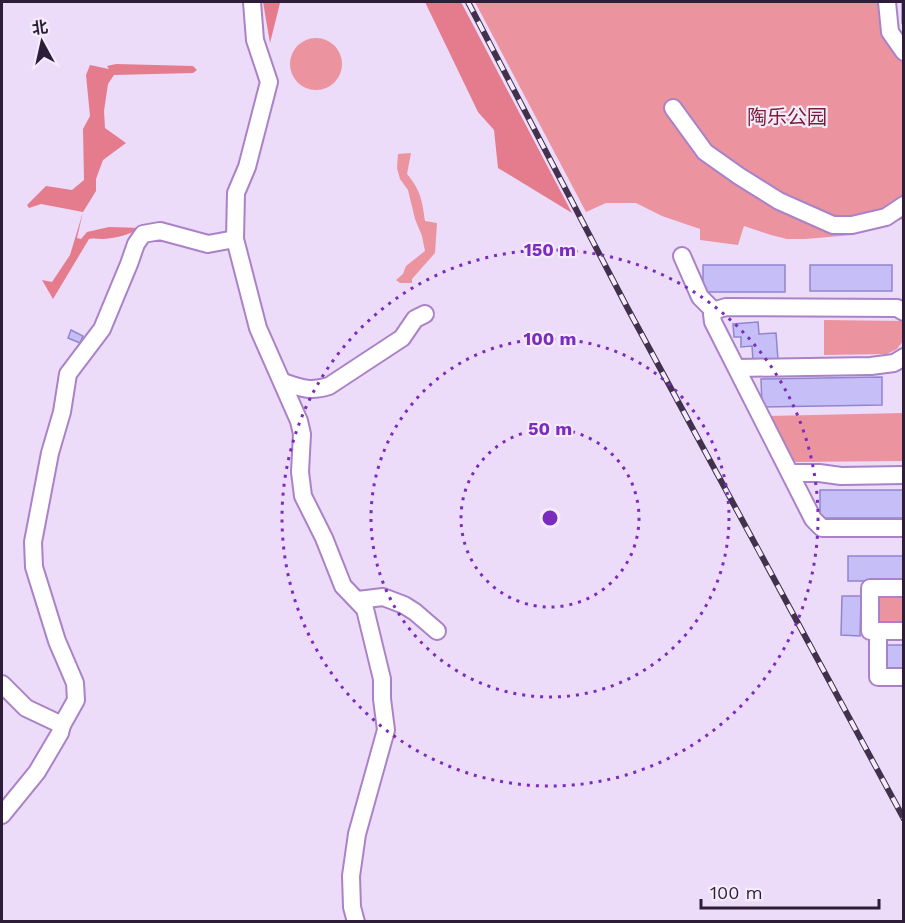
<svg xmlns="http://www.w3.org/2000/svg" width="905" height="923" viewBox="0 0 905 923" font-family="'Work Sans','Noto Sans SC',sans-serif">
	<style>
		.green { fill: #ec93a0 }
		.forest { fill: #e57c8d }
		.building { fill: #c6bff7; stroke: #9185cf; stroke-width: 1.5 }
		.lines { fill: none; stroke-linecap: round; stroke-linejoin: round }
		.minor-casing { stroke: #aa82c8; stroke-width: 20 }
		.minor { stroke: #fff; stroke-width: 16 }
		.rail-casing { stroke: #42314d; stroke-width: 6 }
		.rail { stroke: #f4ecfb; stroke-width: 4; stroke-dasharray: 11; stroke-linecap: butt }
		.ring { fill: none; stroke: #7b2cbf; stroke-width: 3; stroke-dasharray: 3 6 }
		.labels { text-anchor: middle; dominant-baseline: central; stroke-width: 4.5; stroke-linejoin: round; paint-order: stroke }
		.park-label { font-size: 20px; fill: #7b1d35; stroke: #f4ecfb }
		.centre { fill: #7b2cbf; stroke: #f4ecfb; stroke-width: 3 }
		.ring-label { font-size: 18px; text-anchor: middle; font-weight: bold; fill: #7b2cbf; stroke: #f4ecfb; stroke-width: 4.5; stroke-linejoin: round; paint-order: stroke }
	</style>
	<rect width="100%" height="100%" fill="#ecdbf9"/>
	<g class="green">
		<path d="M475,2H895L896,28L904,35L903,219L852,235L805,239H787L771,235L744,226L738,245L700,240V229L662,216L636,203H606L586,212Z"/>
		<circle cx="316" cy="64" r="26"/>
		<path d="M411,153L407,174C421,191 422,200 425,221L437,223L435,253L412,279V283H400L396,280L403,274L406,266L425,251L422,236L415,219L408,190L400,179L397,168L398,154Z"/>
		<path d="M824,320L903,321V341L897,349L887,354L824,355Z"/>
		<path d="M903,413V461L793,462L768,416Z"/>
		<rect x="879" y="595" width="24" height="31"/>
	</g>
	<g class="forest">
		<path d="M263,2H461L572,213L498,168L494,130L478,112L425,2L280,3L270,43Z"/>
		<path d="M116,64L193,66L197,70L193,73L114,75L108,84L104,111L105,128L126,143L103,160L96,179V191L83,212L77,238L81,239L87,232L109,227L142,228C131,234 117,238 103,239C98,239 94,238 89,239L53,299L42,280L52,282L70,255L83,212L41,204L29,208L27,205L46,186L72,190L84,180L83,129L90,116L86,75L90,65L109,69L107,66Z"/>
	</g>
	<g class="building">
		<rect x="902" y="3" width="2" height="20"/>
		<rect x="703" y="265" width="82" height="27"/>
		<rect x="810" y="265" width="82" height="26"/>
		<path d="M758,322L759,334L776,333L778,360L753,361L752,346L741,347V337H734L733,324Z"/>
		<path d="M71,330L83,336L80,343L68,338Z"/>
		<path d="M882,377V405L762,407L761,379Z"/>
		<rect x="820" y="490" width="83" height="28"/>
		<rect x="848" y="556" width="56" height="25"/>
		<path d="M842,596H861L860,636L841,635Z"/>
		<rect x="883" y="645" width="21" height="24"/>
	</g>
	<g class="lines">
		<defs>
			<g id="minor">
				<path d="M252,2L255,40L269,82L247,167L236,193L235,239L258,328L299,421L302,434L300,472L303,496L324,538L343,586L365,609L382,679V699L386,730L357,834L351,876L352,907L356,922"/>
				<path d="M887,2L890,32L904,52"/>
				<path d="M673,108L705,152L739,176L779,201L833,225H852L886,217L904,205"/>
				<path d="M682,256L700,297L714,311"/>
				<path d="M904,312L897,308L726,307L716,310L712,314L713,322L813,519L822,528H904"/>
				<path d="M737,368L871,366L894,363L904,357"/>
				<path d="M283,382C301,388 310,392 329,386L402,338L415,319L425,314"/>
				<path d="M790,473H819L841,476L904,475"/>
				<path d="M904,588H870V631H904"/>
				<path d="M358,600L383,597L404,605L415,612L437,631"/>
				<path d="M878,631V677H904"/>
				<path d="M2,684L26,708L62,725"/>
				<path d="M2,815L37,772L60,733L62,725L76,700L75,683L57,641L34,567L33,542L50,453L62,412L68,374L102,329L129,264L136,244L143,234L160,231L208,244L235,239"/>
			</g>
		</defs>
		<use href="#minor" class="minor-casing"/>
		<use href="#minor" class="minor"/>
		<defs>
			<path id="rail" d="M468,2L628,309L904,819"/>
		</defs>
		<use href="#rail" class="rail-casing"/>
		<use href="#rail" class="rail"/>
	</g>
	<g class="ring">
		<circle cx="550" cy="518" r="89"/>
		<circle cx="550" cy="518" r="179"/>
		<circle cx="550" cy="518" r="268"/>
	</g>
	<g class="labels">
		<g class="park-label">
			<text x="787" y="117">陶乐公园</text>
		</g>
	</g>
	<circle cx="550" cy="518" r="9" class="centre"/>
	<g class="ring-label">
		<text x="550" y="256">150 m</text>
		<text x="550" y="345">100 m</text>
		<text x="550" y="435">50 m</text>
	</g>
	<rect width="905" height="923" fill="none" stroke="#2e1d39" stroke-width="6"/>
	<g transform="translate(42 42) rotate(352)" stroke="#f4ecfb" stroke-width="4.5" paint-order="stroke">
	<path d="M0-4.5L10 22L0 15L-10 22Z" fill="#2e1d39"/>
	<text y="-9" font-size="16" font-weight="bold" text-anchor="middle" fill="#2e1d39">北</text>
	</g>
	<path d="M701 899v9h178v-9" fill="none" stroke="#2e1d39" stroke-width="3"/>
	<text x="710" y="899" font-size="18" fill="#2e1d39" stroke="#f4ecfb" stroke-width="4.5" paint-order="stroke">100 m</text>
</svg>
